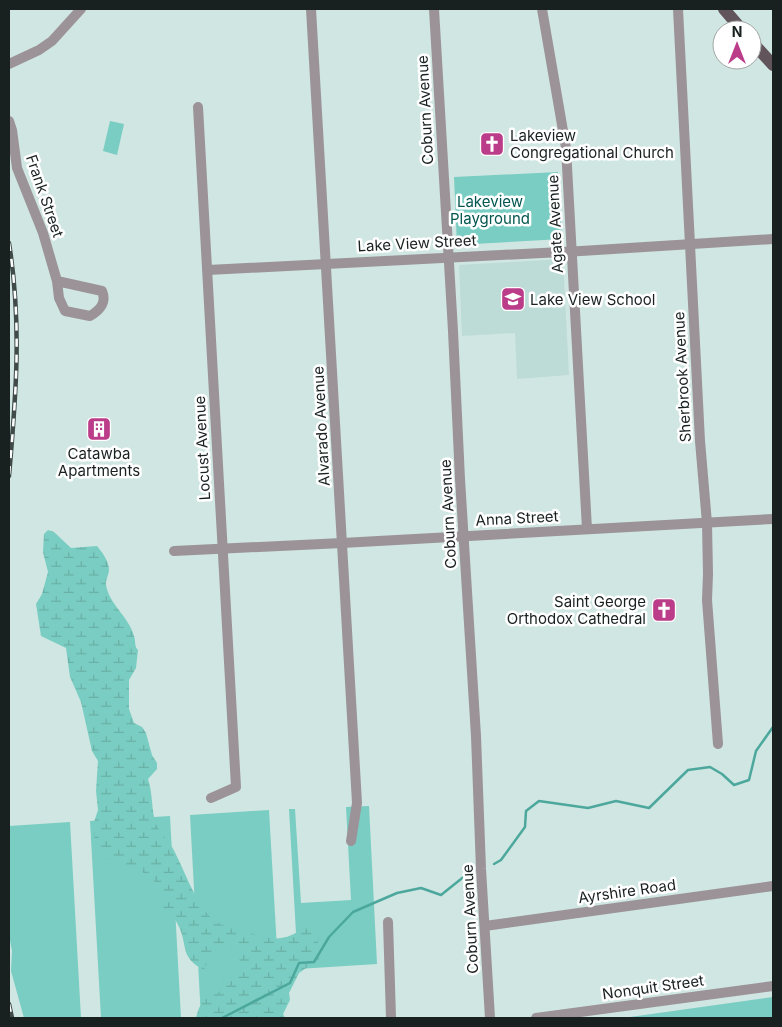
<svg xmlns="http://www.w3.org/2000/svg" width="782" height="1027" viewBox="0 0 782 1027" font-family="Inter,sans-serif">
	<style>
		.built { fill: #bedcd7 }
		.green { fill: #7acdc2 }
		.wetland { fill: url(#wetland-marsh) }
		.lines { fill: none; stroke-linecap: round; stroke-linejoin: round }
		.stream { stroke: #4ca89d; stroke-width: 2.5 }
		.street { stroke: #9b9397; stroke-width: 10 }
		.primary { stroke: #62545b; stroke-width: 12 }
		.rail-casing { stroke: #404b49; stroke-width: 4.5 }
		.rail { stroke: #fff; stroke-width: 2.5; stroke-dasharray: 8; stroke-linecap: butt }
		.labels { text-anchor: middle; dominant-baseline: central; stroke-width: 5; stroke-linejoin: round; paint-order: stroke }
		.street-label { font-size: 15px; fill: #192120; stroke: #fff }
		.poi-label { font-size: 15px; fill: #192120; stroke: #fff; text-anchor: start }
		.park-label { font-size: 15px; fill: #02564f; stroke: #fff }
	</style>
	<defs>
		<pattern id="wetland-marsh" width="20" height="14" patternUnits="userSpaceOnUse" patternTransform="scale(1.25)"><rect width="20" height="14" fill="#7acdc2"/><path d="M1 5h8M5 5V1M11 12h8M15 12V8" fill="none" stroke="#69b0a6"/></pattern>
	</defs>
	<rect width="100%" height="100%" fill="#d0e6e2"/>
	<path class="built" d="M563,259L569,375L517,379L515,333L462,336L459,265Z"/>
	<g class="green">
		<path d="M110,121L124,124L117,155L103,151Z"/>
		<path d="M558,172L562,239L457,245L454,177Z"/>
		<path d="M369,806L377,964L298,969L289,809H295L301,903L351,900L346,807Z"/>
		<path d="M269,810L281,1018H201L190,815Z"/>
		<path d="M170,816L181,1018H101L90,821Z"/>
		<path d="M70,822L81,1018H24L11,971L12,951L9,935V826Z"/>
		<path d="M773,997V1018H623Z"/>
	</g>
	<path class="wetland" d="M48,530L54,532L71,548L97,546C102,552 109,561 109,570C109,575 105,580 106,585C109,604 129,617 134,636C136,642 134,646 138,650L136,668L129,680V709L134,723L142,727L146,733L152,755L157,763V769L148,779C153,793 151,810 156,824C159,832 167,839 172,847C184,867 198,914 220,924C229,928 240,928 249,932C271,941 288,942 306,925H314L319,931L317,954L319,959L299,973L289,993L290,1000L283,1014L285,1018H196C201,1000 203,999 220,992L215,983L226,976L236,977L240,973L239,949L227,945L209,959L204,970C178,957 189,943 177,923C174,917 168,913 163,908C164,885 154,881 137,868L130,869L121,860L106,859L96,852L93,825L98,810L96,791L98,761L92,751L81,702L70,677L66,648L41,636L36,604L42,594L48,572L43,552L44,534Z"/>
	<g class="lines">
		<g class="stream">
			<path d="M494,864L501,860L525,827L526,811L539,801L588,808L616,801L649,808L688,770L710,767L722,774L734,785L749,780L756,751L773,727"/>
			<path d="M222,1018L290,983L299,963L314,962L329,937L353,912L397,893L421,888L441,895L471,871"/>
		</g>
		<g class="street">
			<path d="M311,9L357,803L351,841"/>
			<path d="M434,9L453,331L460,479L476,736L481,869L490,1018"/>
			<path d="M542,9L566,148L587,529"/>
			<path d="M678,9L700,441L707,523L708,574L707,600L718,744"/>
			<path d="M9,64L39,50L52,41L81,9"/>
			<path d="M198,107L236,787L211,798"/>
			<path d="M9,121L12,130L17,168L43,233L57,281L59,298L65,311L90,316C100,310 107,303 102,291L57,281"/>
			<path d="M208,270L581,251L773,239"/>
			<path d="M174,551L342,543L773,519"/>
			<path d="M388,922L391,1018"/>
			<path d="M485,926L773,886"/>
			<path d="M536,1018L773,986"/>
		</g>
		<g class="primary">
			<path d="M724,9L742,30"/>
			<path d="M752,42L773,65"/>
		</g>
		<defs>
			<g id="rail">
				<path d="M9,243C22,324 16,396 9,476"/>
				<path d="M9,1004L12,1018"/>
			</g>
		</defs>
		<use href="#rail" class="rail-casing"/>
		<use href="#rail" class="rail"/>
	</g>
	<defs>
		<symbol id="church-square" viewBox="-11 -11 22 22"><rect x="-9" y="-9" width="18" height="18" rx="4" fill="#bb3c88" stroke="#fff"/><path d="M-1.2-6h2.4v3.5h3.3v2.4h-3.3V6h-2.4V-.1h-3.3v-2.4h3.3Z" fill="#fff"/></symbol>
		<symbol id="school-square" viewBox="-11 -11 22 22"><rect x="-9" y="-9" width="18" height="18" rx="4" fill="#bb3c88" stroke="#fff"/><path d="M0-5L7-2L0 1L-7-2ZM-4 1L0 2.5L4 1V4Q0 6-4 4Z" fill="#fff"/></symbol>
		<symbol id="building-square" viewBox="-11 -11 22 22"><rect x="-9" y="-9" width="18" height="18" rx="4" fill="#bb3c88" stroke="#fff"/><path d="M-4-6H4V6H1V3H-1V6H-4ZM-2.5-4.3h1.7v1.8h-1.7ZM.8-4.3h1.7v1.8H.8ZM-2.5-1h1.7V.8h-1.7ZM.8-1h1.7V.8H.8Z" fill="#fff"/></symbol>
	</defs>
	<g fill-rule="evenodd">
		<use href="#church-square" x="478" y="130" width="28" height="28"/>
		<use href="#school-square" x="499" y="285" width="28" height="28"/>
		<use href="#building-square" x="85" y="415" width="28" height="28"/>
		<use href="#church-square" x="650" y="596" width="28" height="28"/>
	</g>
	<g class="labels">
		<g class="street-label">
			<text transform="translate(425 110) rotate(-93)">Coburn Avenue</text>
			<text transform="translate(45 196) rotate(71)">Frank Street</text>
			<text transform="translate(555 224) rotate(-93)">Agate Avenue</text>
			<text transform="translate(417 243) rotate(-3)">Lake View Street</text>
			<text transform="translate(682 377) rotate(-93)">Sherbrook Avenue</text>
			<text transform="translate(321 426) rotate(-93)">Alvarado Avenue</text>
			<text transform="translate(202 448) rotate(-93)">Locust Avenue</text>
			<text transform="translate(448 514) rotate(-93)">Coburn Avenue</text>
			<text transform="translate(517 518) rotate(-3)">Anna Street</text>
			<text transform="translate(627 891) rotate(-8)">Ayrshire Road</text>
			<text transform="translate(470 919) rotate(-93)">Coburn Avenue</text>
			<text transform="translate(653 987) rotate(-8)">Nonquit Street</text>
		</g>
		<g class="poi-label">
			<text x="510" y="135">Lakeview<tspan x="510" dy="17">Congregational Church</tspan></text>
			<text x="530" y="299">Lake View School</text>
			<text x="99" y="453" text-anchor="middle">Catawba<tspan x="99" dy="17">Apartments</tspan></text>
			<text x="646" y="601" text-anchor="end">Saint George<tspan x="646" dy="17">Orthodox Cathedral</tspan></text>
		</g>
		<g class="park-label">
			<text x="490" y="201">Lakeview<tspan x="490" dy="17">Playground</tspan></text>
		</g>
	</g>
	<rect width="782" height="1027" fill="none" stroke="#192120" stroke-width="20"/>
	<g transform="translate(737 45)"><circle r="24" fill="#ffffff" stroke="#a3a6a6"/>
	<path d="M0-4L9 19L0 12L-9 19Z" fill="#bb3c88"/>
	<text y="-8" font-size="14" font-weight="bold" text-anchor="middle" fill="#192120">N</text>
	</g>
</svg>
